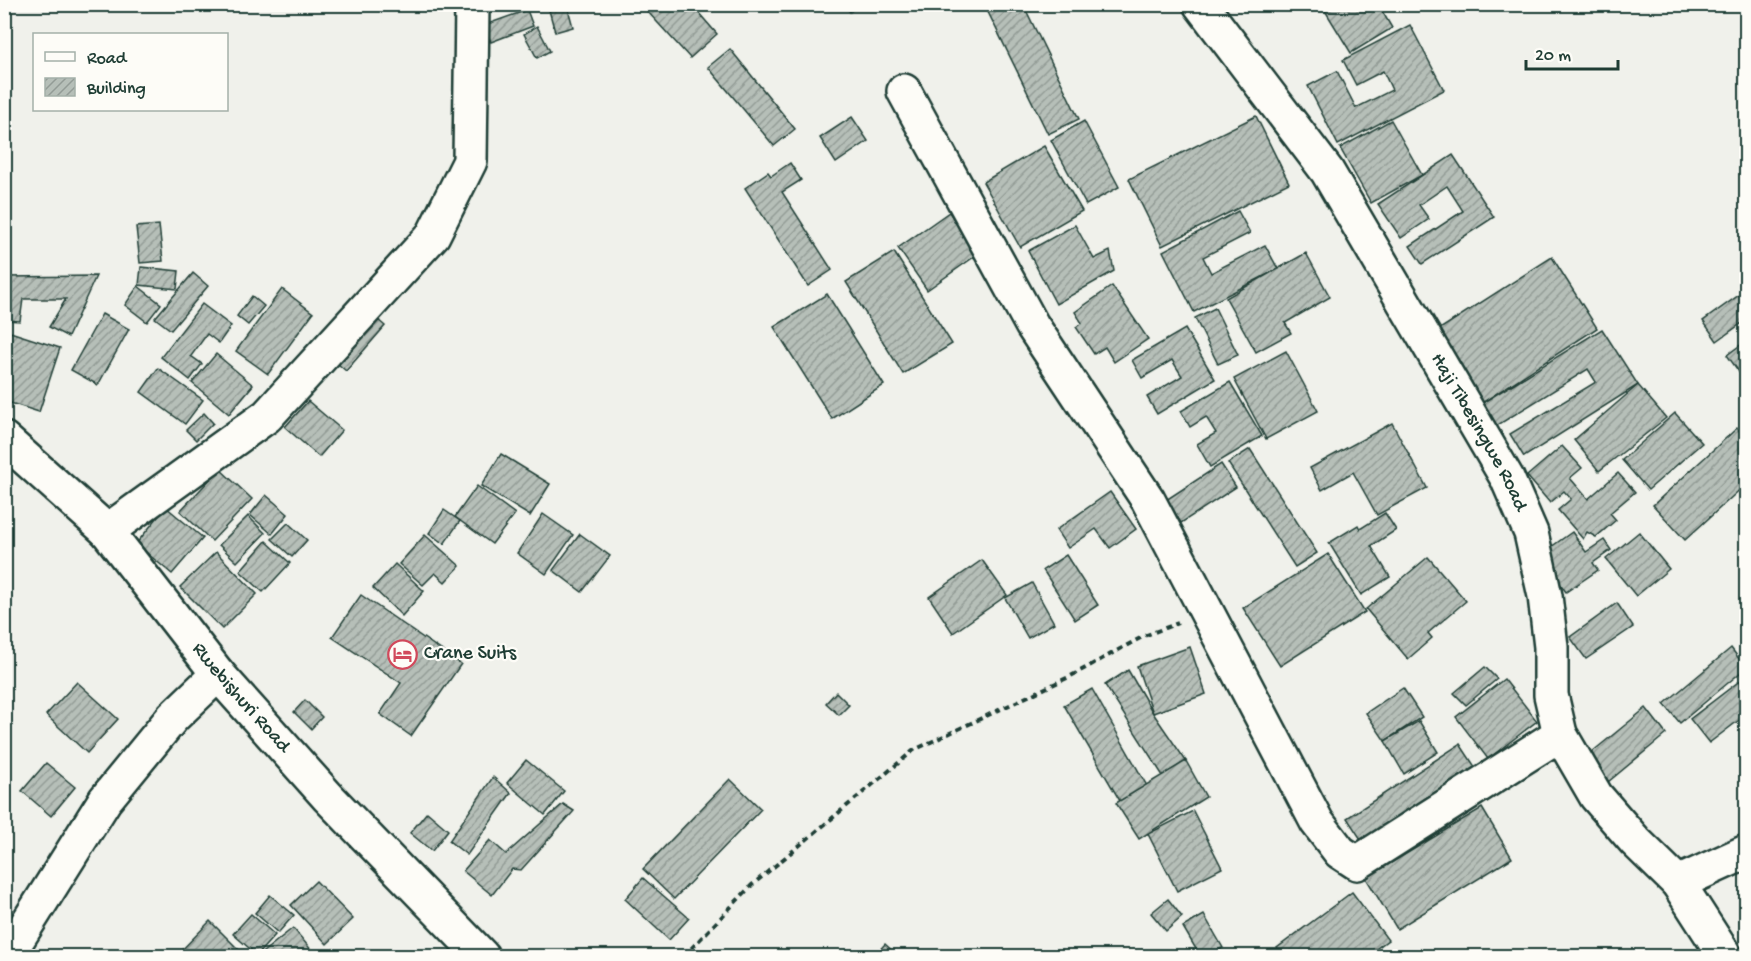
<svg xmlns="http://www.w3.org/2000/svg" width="1751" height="961" viewBox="0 0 1751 961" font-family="'Gochi Hand',sans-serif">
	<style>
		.building { fill: url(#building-hatch); stroke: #1f3d34; stroke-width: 1.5 }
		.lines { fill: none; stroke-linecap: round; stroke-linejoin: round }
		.minor-casing { stroke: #1f3d34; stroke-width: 38 }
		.path { stroke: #1f3d34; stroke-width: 4; stroke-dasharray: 6 4.5; stroke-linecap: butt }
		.minor { stroke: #fdfcf7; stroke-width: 33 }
		.labels { text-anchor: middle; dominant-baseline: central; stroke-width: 4.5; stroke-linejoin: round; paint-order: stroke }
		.street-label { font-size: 20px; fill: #1f3d34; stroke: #fdfcf7 }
		.poi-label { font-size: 20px; fill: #1f3d34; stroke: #fdfcf7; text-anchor: start }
	</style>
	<defs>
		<pattern id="building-hatch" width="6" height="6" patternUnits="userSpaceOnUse" patternTransform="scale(1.5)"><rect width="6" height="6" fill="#b6bfb8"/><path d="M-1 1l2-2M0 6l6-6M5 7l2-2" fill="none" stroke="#939c96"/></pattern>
	</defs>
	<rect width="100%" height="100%" fill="#f0f1eb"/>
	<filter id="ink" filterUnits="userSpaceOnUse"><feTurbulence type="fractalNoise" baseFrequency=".0167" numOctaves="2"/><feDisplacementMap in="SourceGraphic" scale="12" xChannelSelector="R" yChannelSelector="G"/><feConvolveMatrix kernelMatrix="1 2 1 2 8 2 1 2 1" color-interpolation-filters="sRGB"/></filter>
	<g filter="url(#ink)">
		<g class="building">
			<path d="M654,4H691L717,34L690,58L647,11Z"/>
			<path d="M843,4H859L850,12Z"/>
			<path d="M993,4H1023L1079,119L1048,134L986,8Z"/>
			<path d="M1321,4H1378L1392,28L1351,53Z"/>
			<path d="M567,5L573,27L555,32L549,10Z"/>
			<path d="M527,10L533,26L491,42L485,25Z"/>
			<path d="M1410,25L1444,90L1338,145L1308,86L1337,71L1356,108L1392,90L1383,71L1356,85L1343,60Z"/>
			<path d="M537,26L550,51L537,58L524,34Z"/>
			<path d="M730,49L795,129L774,146L708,67Z"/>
			<path d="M1256,116L1289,183L1162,246L1129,179Z"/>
			<path d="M852,117L868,141L836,163L820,138Z"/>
			<path d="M1391,120L1422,175L1371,203L1340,148Z"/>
			<path d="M1084,121L1119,187L1086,205L1051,140Z"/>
			<path d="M1044,146L1082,211L1020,247L983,182Z"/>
			<path d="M1453,155L1494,217L1422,264L1410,246L1463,211L1447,186L1419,205L1429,219L1401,238L1378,204Z"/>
			<path d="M790,163L801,180L782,192L832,270L808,286L745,188L768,172L771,176Z"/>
			<path d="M1238,211L1250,233L1203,257L1211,273L1265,245L1278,269L1194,312L1163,251Z"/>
			<path d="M949,212L978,254L927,290L898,248Z"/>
			<path d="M159,225L163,261L140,263L136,227Z"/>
			<path d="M1075,225L1094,259L1110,251L1114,271L1056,304L1028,251Z"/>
			<path d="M894,252L952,344L903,374L846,282Z"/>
			<path d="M1306,253L1330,297L1285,323L1291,333L1256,352L1226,298Z"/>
			<path d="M1552,257L1597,328L1479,405L1432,334Z"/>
			<path d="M141,267L179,271L177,289L139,285Z"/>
			<path d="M193,273L208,286L171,330L155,318Z"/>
			<path d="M96,276L68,337L49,327L66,299H23L20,321L4,320V277Z"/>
			<path d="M138,286L161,304L147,322L125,305Z"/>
			<path d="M1112,286L1148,339L1114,362L1105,347L1094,354L1076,327L1082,323L1075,312Z"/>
			<path d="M282,289L313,313L268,374L236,351Z"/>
			<path d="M1746,290V320L1717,341L1703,321Z"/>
			<path d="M827,294L884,385L832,419L774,327Z"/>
			<path d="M252,296L264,306L248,325L237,316Z"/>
			<path d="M202,304L231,326L219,343L207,334L191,356L202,364L190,380L161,357Z"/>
			<path d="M1215,308L1238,355L1218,364L1195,318Z"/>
			<path d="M102,314L129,329L98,385L71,370Z"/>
			<path d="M377,319L385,326L346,371L338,364Z"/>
			<path d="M1185,329L1215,379L1157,414L1147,397L1182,376L1172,360L1142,378L1132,360Z"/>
			<path d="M1602,329L1638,385L1524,457L1510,434L1596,382L1588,369L1493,428L1479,405Z"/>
			<path d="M4,330L60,348L39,412L4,401Z"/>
			<path d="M1746,341V382L1727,355Z"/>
			<path d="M1286,351L1318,411L1266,439L1234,379Z"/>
			<path d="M216,354L253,385L229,414L192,383Z"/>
			<path d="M158,368L203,400L185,424L141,392Z"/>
			<path d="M1230,382L1262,436L1210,467L1197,444L1216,433L1206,417L1190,427L1181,411Z"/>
			<path d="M1638,385L1666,418L1599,471L1574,440Z"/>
			<path d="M308,401L342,430L319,457L285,427Z"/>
			<path d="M204,413L213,423L196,440L186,430Z"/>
			<path d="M1675,413L1702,443L1648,490L1622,460Z"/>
			<path d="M1392,423L1427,488L1377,515L1353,472L1322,490L1310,468Z"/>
			<path d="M1737,428L1746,438V484L1685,540L1653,505Z"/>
			<path d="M1562,446L1582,468L1570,478L1588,499L1618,473L1635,492L1610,513L1616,520L1596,537L1587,532L1583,539L1558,510L1571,499L1564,491L1550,503L1527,476Z"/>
			<path d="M1250,449L1317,553L1295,567L1228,463Z"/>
			<path d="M501,454L550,484L530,516L481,486Z"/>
			<path d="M1221,464L1236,487L1181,523L1166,500Z"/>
			<path d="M220,469L252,499L212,541L180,511Z"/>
			<path d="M477,486L515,514L492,544L455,517Z"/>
			<path d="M1110,492L1136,529L1110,548L1096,529L1068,548L1056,530Z"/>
			<path d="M266,495L288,514L272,534L250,515Z"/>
			<path d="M166,507L203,538L172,574L136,544Z"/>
			<path d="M444,510L460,521L444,544L429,533Z"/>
			<path d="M1385,513L1396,530L1371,546L1390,577L1361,595L1329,543L1358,525L1360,529Z"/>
			<path d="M543,514L573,535L546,574L517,553Z"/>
			<path d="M248,516L265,533L237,562L219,545Z"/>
			<path d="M288,523L307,540L292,557L272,539Z"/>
			<path d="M1572,532L1586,552L1604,540L1611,550L1593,563L1598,570L1566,592L1540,555Z"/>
			<path d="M1639,532L1669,569L1636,596L1606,559Z"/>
			<path d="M580,534L610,556L582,592L553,570Z"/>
			<path d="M425,535L460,566L445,582L435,573L423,585L399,564Z"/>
			<path d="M266,541L290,563L263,592L240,571Z"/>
			<path d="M216,552L257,594L222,629L180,587Z"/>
			<path d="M1328,554L1365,612L1280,666L1243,608Z"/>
			<path d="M1066,555L1098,605L1075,620L1043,570Z"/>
			<path d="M1428,557L1466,601L1428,633L1432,638L1408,659L1366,609Z"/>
			<path d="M982,560L1007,595L953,633L929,597Z"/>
			<path d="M395,564L424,591L402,616L373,588Z"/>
			<path d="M1032,583L1054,623L1028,638L1005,598Z"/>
			<path d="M361,595L461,664L411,736L380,714L401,683L332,637Z"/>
			<path d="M1617,603L1633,627L1586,659L1570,637Z"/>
			<path d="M1190,647L1206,694L1153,713L1137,666Z"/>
			<path d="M1731,648L1746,668L1680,723L1664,704Z"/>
			<path d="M1485,667L1497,679L1466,705L1454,693Z"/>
			<path d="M1128,670L1153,713L1186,761L1163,776L1105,685Z"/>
			<path d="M1746,676V715L1709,743L1690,719Z"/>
			<path d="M1504,679L1537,721L1488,759L1456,717Z"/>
			<path d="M77,682L118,719L87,753L46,715Z"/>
			<path d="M1403,688L1422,717L1385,741L1366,713Z"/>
			<path d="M1092,689L1147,786L1120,801L1064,705Z"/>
			<path d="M836,692L849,705L839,715L826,703Z"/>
			<path d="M305,700L322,717L311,729L294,712Z"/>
			<path d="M1646,708L1666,734L1608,782L1587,756Z"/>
			<path d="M1419,721L1438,752L1404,774L1385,741Z"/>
			<path d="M1460,744L1481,776L1368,850L1347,818Z"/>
			<path d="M526,760L564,791L545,815L507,783Z"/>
			<path d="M1186,761L1206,797L1139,839L1116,803Z"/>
			<path d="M46,763L75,787L51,816L22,791Z"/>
			<path d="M493,777L511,793L467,855L449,841Z"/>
			<path d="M730,779L761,809L674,899L643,869Z"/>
			<path d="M563,804L574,811L521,870L512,869L492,895L463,871L490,840L506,854Z"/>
			<path d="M1482,808L1512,858L1397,929L1366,878Z"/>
			<path d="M1193,811L1222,868L1177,891L1148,834Z"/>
			<path d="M427,812L448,830L432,851L410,833Z"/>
			<path d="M643,878L689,918L669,940L625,899Z"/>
			<path d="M316,881L353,919L327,944L291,905Z"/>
			<path d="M1352,892L1388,940L1366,956H1283L1277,948Z"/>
			<path d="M270,895L294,915L278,933L255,913Z"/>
			<path d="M1168,899L1182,917L1166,931L1151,913Z"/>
			<path d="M251,914L275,935L257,955L233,934Z"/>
			<path d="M1204,915L1223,948L1208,956H1200L1183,927Z"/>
			<path d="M210,921L239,950L233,956H176Z"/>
			<path d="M293,928L313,952L307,956H258Z"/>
			<path d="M885,944L898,956H874Z"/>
			<path d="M334,949L341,956H324Z"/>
		</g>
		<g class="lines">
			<defs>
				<g id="minor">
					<path id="s1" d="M1200,4L1327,171L1507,478L1531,533L1545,596L1551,647V695L1560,734L1596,796L1635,841L1678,883L1725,956"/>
					<path d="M904,91L1032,325L1148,500L1317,822L1340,852L1357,863L1560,734"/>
					<path id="s2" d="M4,439L107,531L218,674L328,797L482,956"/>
					<path d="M107,531L267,416L433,235L470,161L472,4"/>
					<path d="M1678,883L1746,852"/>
					<path d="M7,956L105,800L173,717L218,674"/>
				</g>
			</defs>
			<use href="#minor" class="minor-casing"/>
			<path class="path" d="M684,956L752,885L914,750L1069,677L1144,636L1178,623"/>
			<use href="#minor" class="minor"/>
		</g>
	</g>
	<defs>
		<symbol id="hotel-ring" viewBox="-11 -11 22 22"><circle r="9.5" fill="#fdfcf7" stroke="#d1495b" stroke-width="1.5"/><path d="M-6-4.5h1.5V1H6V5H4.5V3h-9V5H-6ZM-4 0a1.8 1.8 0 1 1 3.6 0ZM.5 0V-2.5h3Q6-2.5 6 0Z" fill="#d1495b"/></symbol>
	</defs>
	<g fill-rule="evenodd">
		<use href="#hotel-ring" x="386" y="638" width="33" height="33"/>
	</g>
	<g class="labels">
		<g class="street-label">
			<text stroke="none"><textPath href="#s1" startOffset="512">Haji Tibesingwe Road</textPath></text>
			<text stroke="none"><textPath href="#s2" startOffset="352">Rwebishuri Road</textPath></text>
		</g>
		<g class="poi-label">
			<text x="424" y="654">Crane Suits</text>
		</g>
	</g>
	<rect width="1751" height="961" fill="none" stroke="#fdfcf7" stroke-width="24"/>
	<rect x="12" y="12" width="1727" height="937" fill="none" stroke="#1f3d34" stroke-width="2" filter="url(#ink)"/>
	<rect x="33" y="33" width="195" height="78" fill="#fdfcf7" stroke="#a4b0a9" stroke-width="1.5"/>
	<rect x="45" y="52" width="30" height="9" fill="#fdfcf7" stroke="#a4b0a9" stroke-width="1.5"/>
	<text x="87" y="63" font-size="18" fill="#1f3d34">Road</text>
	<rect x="45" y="78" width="30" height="18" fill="url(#building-hatch)" stroke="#a4b0a9" stroke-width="1.5"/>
	<text x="87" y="93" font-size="18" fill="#1f3d34">Building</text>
	<path d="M1526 60v9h92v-9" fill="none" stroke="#1f3d34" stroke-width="3"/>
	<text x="1535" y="60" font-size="18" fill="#1f3d34" stroke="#fdfcf7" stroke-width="4.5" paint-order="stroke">20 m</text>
</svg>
